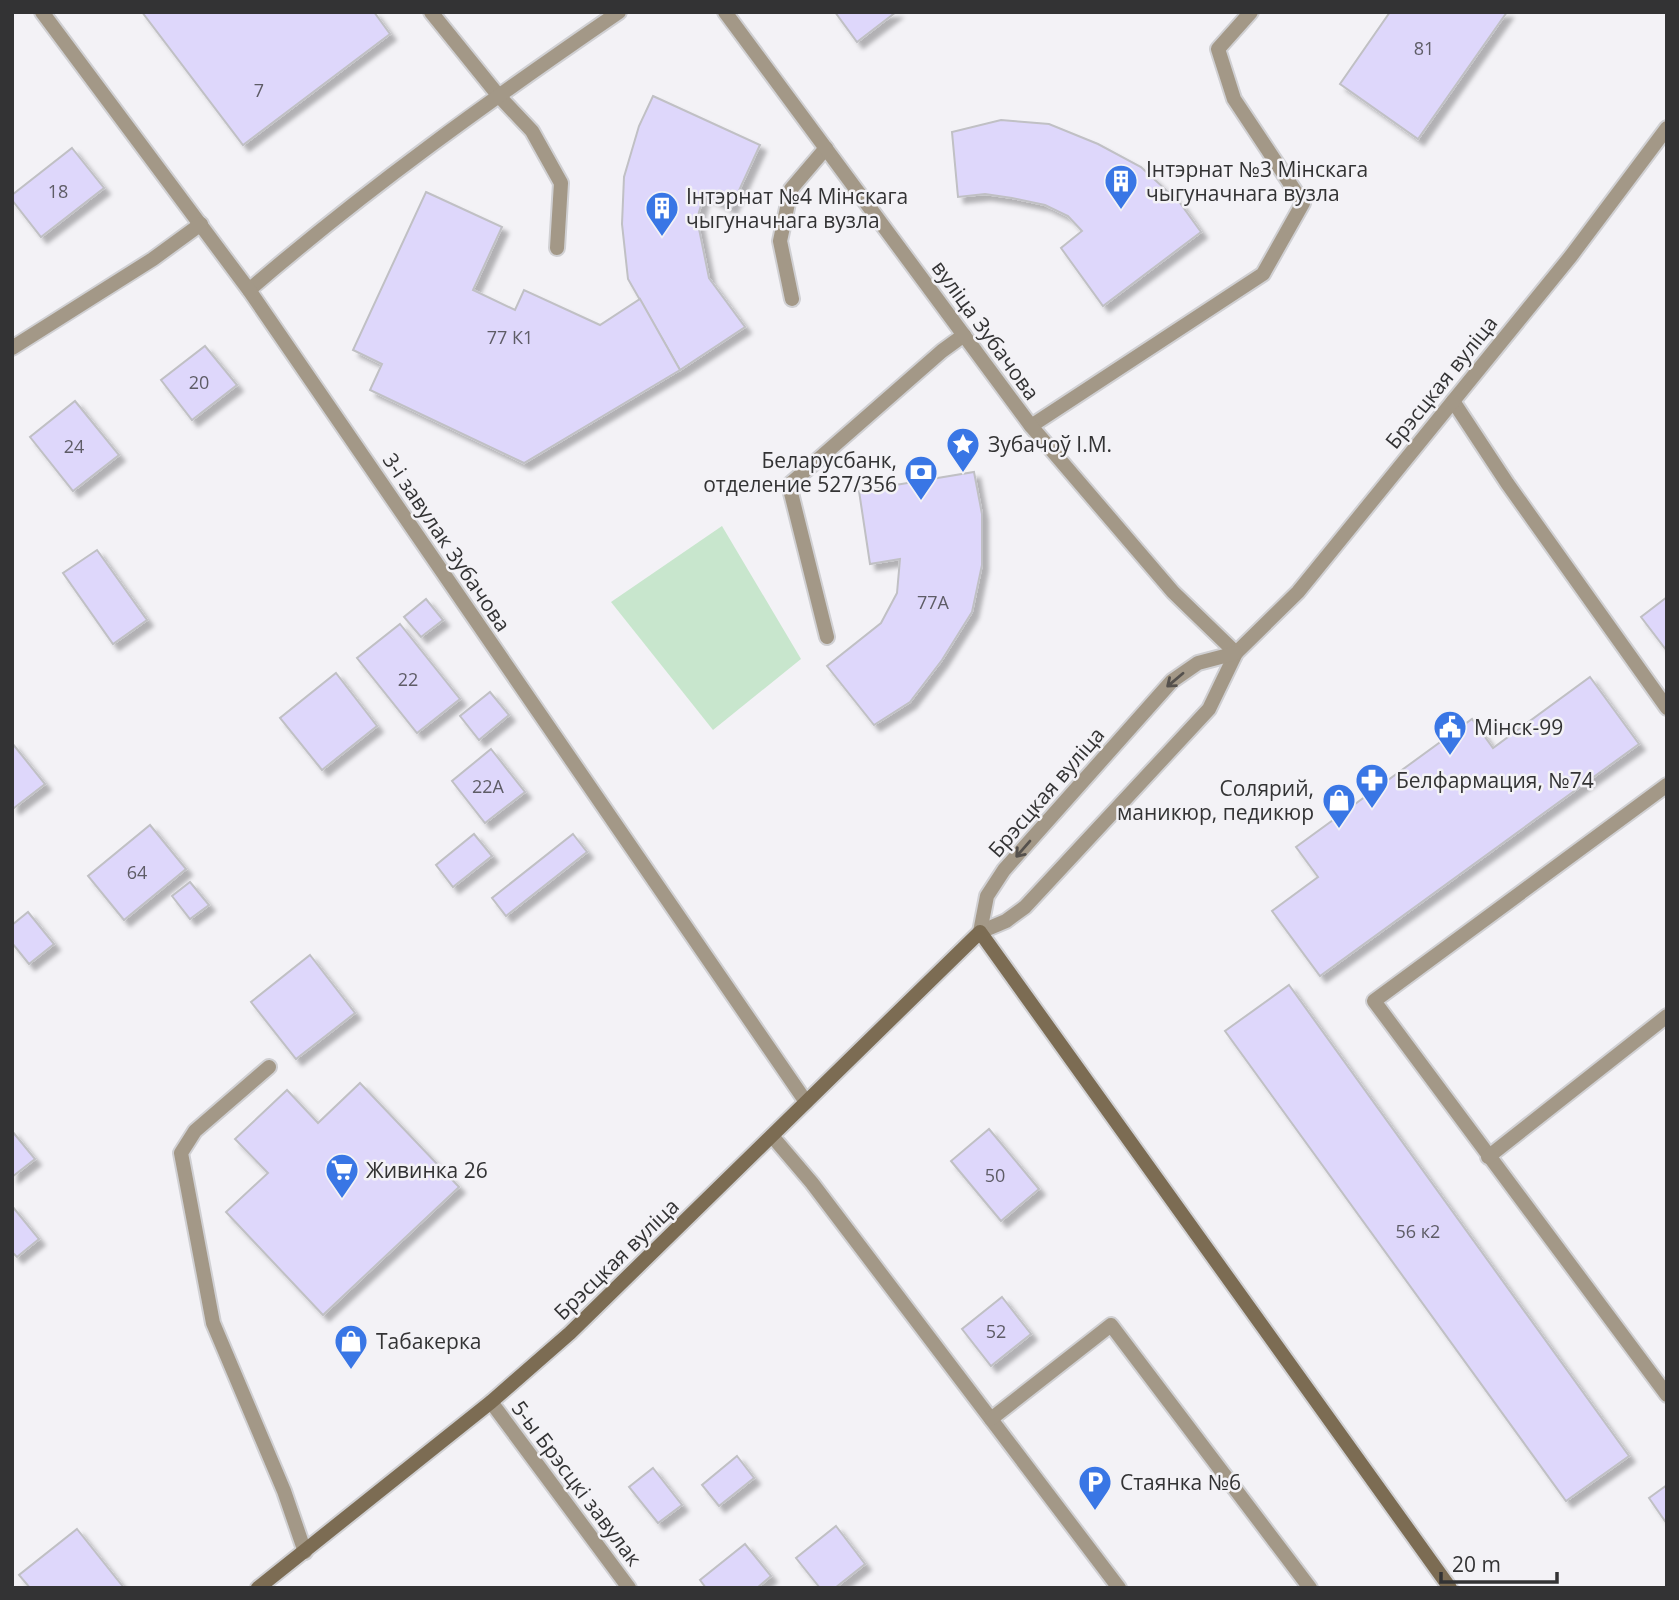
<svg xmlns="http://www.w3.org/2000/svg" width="1679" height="1600" viewBox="0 0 1679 1600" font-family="'Open Sans',sans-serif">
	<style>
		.green { fill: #c8e6cd }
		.building { fill: #ded7fb; stroke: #c0c0c4; stroke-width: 2; filter: url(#shadow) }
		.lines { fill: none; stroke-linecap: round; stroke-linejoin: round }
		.lane-casing { stroke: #d0d0d3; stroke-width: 18 }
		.street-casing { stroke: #d0d0d3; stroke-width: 18 }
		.secondary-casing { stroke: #d0d0d3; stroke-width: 18 }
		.lane { stroke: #a39887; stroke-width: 14 }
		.street { stroke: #a39887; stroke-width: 14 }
		.secondary { stroke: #7c6c53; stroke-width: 14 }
		.oneway { stroke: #55514d }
		.labels { text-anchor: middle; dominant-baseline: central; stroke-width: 5; stroke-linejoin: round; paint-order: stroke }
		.number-label { font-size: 18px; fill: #5e5c66 }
		.poi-label { font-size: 21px; fill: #333334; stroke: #f3f2f6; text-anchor: start }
		.street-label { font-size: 21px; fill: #333334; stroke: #f3f2f6 }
	</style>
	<defs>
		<filter id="shadow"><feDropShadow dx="6" dy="6" stdDeviation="2" flood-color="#0004"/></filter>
	</defs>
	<rect width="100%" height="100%" fill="#f3f2f6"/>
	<path class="green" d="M722,526L801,659L713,730L611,602Z"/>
	<g class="building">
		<path d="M142,12H374L390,34L243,145Z"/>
		<path d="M835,12H896L857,42Z"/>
		<path d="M1390,12H1507L1418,139L1340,84Z"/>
		<path d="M653,96L760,145L731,208L704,195L697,219L709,278L745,327L680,370L628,279L622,224L624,177L639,126Z"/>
		<path d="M1001,120L1049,124L1098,144L1141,167L1180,203L1201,232L1103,306L1061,248L1082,231L1068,216L1045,205L1012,198L985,194L958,197L952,132Z"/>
		<path d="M72,148L104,188L41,237L12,200V195Z"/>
		<path d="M426,192L502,227L473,290L515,310L524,290L600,325L640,299L680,370L524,463L370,390L382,364L353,350Z"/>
		<path d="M205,346L237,385L192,420L161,380Z"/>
		<path d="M75,401L119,455L73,491L30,437Z"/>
		<path d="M974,472L982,514V565L972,612L942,660L910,702L874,725L827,666L881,623L897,593L900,559L870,564L859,491Z"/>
		<path d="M97,550L147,620L113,644L63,573Z"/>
		<path d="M1667,597V651L1641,617Z"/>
		<path d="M426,599L443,620L421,637L404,617Z"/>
		<path d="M400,624L460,699L417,733L357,658Z"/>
		<path d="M336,673L377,726L322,770L280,718Z"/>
		<path d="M1590,677L1639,744L1320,976L1272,911L1318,877L1296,847L1472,719L1493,748Z"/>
		<path d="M490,692L509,715L479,740L460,716Z"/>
		<path d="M12,743L45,784L14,808L12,806Z"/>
		<path d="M491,749L525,792L485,823L452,781Z"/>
		<path d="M150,825L186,869L124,920L88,876Z"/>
		<path d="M474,834L492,856L453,887L436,865Z"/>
		<path d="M573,834L587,852L506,916L492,898Z"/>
		<path d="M190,882L209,905L190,919L172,896Z"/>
		<path d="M28,912L54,944L29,964L12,943V925Z"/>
		<path d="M310,955L355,1013L296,1059L251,1002Z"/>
		<path d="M1289,985L1629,1456L1566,1501L1225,1031Z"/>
		<path d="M360,1083L459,1187L323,1315L226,1212L268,1173L235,1139L287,1090L318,1123Z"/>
		<path d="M989,1129L1039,1189L1001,1221L951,1161Z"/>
		<path d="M12,1131L35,1159L12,1177Z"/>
		<path d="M12,1206L39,1239L17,1257L12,1252Z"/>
		<path d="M1002,1297L1031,1334L991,1366L962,1329Z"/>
		<path d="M737,1456L754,1478L719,1506L702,1485Z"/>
		<path d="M653,1468L682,1505L658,1523L629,1487Z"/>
		<path d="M1667,1485V1524L1649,1498Z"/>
		<path d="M836,1526L865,1564L835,1588H820L796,1558Z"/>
		<path d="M77,1529L124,1588H30L19,1575Z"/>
		<path d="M745,1544L771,1576L757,1588H706L700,1580Z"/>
	</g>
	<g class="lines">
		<defs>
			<g id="lane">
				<path d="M431,12L498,95L532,131L561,183L557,248"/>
				<path d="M249,290C366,189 492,99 619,12"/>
				<path d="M792,299L780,241L791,189L826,148"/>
				<path d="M1453,401L1507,483L1667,708"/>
				<path d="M1031,426L1263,274L1303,203L1234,99L1218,49L1251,12"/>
				<path d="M827,637L789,485L942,351L964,335"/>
				<path d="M1667,785L1374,1001L1667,1395"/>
				<path d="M269,1067L195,1131L181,1153L213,1323L284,1491L305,1552"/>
				<path d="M772,1136L812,1183L1119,1588"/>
				<path d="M1488,1157L1667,1016"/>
				<path d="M991,1419L1111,1325L1310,1588"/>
			</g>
			<g id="street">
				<path d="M42,12L249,290L806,1102"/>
				<path d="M725,12L1031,426L1173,592L1236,653"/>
				<path d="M12,348L153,259L201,224"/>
				<path d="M980,932L1006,921L1025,907L1209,709L1236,653L1298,592L1571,256L1667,128"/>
				<path d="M980,932L987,896L1004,870L1172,681L1198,663L1236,653"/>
				<path d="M491,1402L629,1588"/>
			</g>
			<path id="secondary" d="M258,1588L491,1402L570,1333L980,932L1450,1588"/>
		</defs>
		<use href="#lane" class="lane-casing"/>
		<use href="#street" class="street-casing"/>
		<use href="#secondary" class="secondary-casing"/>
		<use href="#lane" class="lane"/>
		<use href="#street" class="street"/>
		<use href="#secondary" class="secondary"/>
	</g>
	<defs><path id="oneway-shaft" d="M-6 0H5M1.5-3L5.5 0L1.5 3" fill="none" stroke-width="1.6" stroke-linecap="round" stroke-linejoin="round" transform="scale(1.75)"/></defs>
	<g class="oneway">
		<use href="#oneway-shaft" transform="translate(1175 680) rotate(140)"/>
		<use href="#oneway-shaft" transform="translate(1023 849) rotate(131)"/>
	</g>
	<defs>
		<symbol id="building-pin" viewBox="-11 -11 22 30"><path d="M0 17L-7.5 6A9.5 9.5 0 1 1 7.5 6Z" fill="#3976e5" stroke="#f3f2f6"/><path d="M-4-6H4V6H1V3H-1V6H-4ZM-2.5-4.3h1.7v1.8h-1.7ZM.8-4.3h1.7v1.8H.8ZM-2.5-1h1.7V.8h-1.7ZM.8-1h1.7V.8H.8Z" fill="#fff"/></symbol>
		<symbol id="sight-pin" viewBox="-11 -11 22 30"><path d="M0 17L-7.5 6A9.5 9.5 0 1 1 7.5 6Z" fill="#3976e5" stroke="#f3f2f6"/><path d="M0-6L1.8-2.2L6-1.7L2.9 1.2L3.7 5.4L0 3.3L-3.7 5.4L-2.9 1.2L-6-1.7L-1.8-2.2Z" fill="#fff"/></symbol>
		<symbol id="bank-pin" viewBox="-11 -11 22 30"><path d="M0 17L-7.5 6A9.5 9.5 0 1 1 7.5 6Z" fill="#3976e5" stroke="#f3f2f6"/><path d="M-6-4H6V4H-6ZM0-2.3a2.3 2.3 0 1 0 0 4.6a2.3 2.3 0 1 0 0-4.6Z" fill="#fff"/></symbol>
		<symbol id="civic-pin" viewBox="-11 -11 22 30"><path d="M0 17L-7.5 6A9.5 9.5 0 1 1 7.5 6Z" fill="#3976e5" stroke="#f3f2f6"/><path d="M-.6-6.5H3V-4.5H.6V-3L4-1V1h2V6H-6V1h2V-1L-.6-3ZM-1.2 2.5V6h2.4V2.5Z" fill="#fff"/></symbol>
		<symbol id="pharmacy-pin" viewBox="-11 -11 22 30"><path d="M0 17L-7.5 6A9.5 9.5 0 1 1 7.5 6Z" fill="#3976e5" stroke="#f3f2f6"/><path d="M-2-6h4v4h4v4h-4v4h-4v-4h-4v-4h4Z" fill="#fff"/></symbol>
		<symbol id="shop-pin" viewBox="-11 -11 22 30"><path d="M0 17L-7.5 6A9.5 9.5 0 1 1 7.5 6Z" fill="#3976e5" stroke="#f3f2f6"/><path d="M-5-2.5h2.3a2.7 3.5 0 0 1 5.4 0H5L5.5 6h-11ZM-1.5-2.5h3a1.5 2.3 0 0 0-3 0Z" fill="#fff"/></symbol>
		<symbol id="supermarket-pin" viewBox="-11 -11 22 30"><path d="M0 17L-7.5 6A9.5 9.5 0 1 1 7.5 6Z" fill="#3976e5" stroke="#f3f2f6"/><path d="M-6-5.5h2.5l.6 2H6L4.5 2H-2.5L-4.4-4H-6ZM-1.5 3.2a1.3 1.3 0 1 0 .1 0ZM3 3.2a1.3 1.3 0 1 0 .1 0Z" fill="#fff"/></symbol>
		<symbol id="parking-pin" viewBox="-11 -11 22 30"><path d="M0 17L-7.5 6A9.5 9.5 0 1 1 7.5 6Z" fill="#3976e5" stroke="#f3f2f6"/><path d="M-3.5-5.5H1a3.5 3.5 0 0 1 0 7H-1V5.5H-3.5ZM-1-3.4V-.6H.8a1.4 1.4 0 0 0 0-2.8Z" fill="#fff"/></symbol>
	</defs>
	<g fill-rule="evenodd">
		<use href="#building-pin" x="1102" y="162" width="38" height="52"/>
		<use href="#building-pin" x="643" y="189" width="38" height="52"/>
		<use href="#sight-pin" x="944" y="425" width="38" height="52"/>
		<use href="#bank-pin" x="902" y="453" width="38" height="52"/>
		<use href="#civic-pin" x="1431" y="708" width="38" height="52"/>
		<use href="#pharmacy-pin" x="1353" y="761" width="38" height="52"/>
		<use href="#shop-pin" x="1320" y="781" width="38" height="52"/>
		<use href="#supermarket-pin" x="323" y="1151" width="38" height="52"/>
		<use href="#shop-pin" x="332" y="1322" width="38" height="52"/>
		<use href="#parking-pin" x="1076" y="1463" width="38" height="52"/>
	</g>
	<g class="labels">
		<g class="number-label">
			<text x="1424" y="48">81</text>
			<text x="259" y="90">7</text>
			<text x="58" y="191">18</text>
			<text x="510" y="337">77 К1</text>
			<text x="199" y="382">20</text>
			<text x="74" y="446">24</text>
			<text x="933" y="602">77А</text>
			<text x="408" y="679">22</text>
			<text x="488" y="786">22А</text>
			<text x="137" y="872">64</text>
			<text x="995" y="1175">50</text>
			<text x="1418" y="1231">56 к2</text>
			<text x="996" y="1331">52</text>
		</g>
		<g class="poi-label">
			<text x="1146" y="169">Інтэрнат №3 Мінскага<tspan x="1146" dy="24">чыгуначнага вузла</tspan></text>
			<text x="686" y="196">Інтэрнат №4 Мінскага<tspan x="686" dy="24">чыгуначнага вузла</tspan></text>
			<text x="988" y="444">Зубачоў І.М.</text>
			<text x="897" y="460" text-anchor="end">Беларусбанк,<tspan x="897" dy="24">отделение 527/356</tspan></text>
			<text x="1474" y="727">Мінск-99</text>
			<text x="1396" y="780">Белфармация, №74</text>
			<text x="1314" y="788" text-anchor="end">Солярий,<tspan x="1314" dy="24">маникюр, педикюр</tspan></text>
			<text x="366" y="1170">Живинка 26</text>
			<text x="376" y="1341">Табакерка</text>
			<text x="1120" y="1482">Стаянка №6</text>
		</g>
		<g class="street-label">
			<text transform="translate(986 330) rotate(54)">вуліца Зубачова</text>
			<text transform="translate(1441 382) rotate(-51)">Брэсцкая вуліца</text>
			<text transform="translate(447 542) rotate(56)">3-і завулак Зубачова</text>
			<text transform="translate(1046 792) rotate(-49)">Брэсцкая вуліца</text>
			<text transform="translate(616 1259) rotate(-44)">Брэсцкая вуліца</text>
			<text transform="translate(577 1483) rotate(53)">5-ы Брэсцкі завулак</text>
		</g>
	</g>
	<rect width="1679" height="1600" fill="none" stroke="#333334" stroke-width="28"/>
	<path d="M1441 1572v10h116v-10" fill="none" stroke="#333334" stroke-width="3.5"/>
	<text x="1452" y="1572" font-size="21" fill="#333334" stroke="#f3f2f6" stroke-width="5" paint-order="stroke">20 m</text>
</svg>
